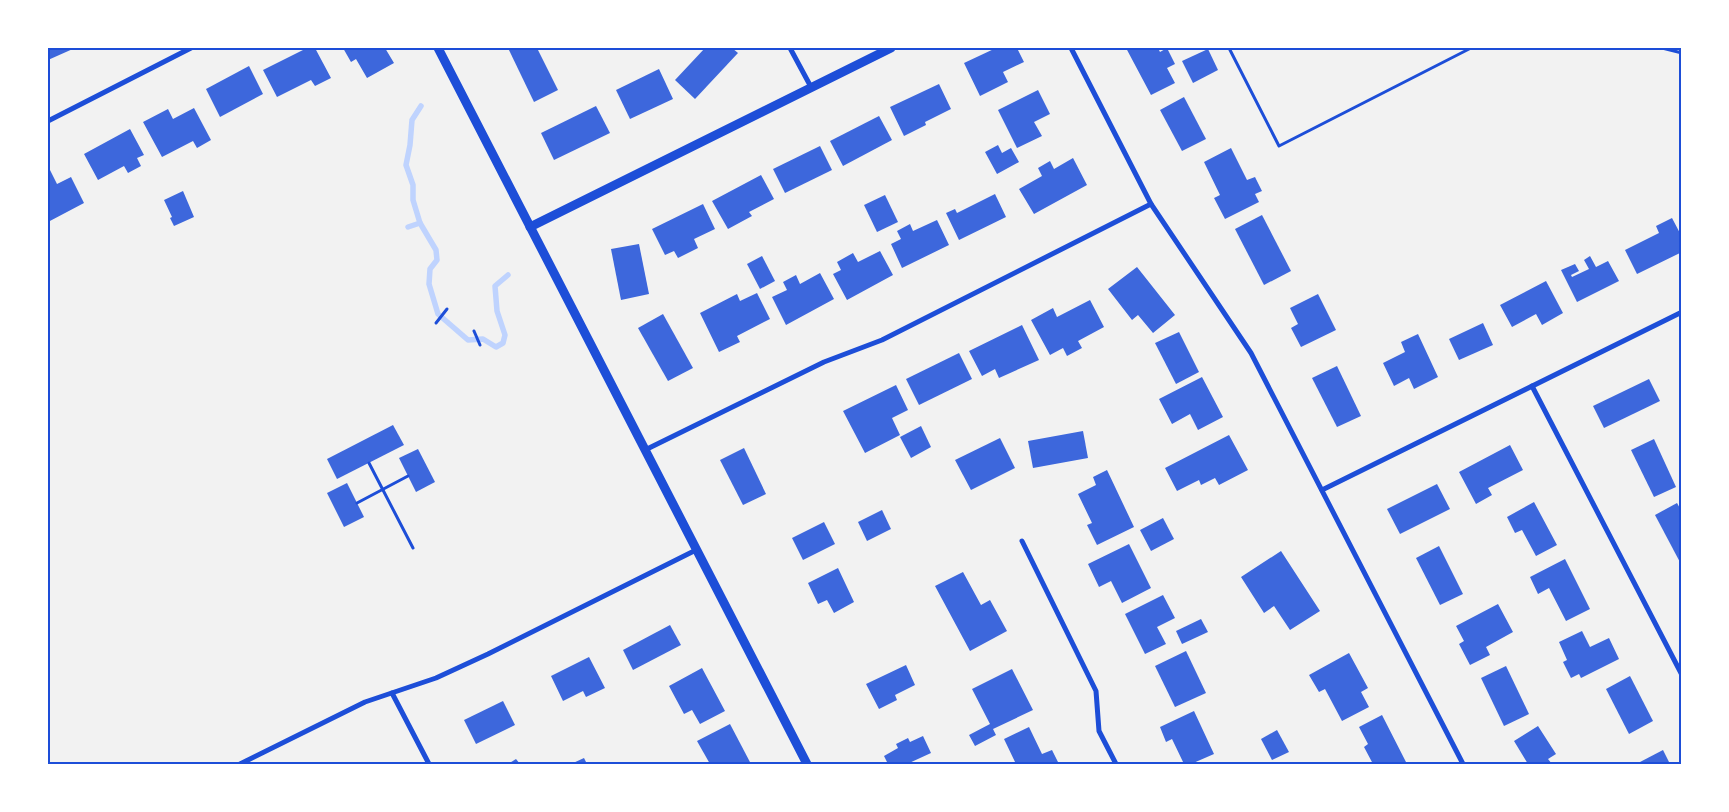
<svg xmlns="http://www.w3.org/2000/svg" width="1729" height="812" viewBox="0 0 1729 812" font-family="'Titillium Web',sans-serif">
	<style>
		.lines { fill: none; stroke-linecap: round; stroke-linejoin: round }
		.stream { stroke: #bfd3fe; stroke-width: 5.5 }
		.building { fill: #3d67dc }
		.path { stroke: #1d4ed8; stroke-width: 3 }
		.minor { stroke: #1d4ed8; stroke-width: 5 }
		.tertiary { stroke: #1d4ed8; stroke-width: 9 }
		.neatline { fill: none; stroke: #1d4ed8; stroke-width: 2 }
	</style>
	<rect width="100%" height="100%" fill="#f2f2f2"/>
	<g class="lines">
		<g class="stream">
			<path d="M420,223L413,200V185L406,165L410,145L412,120L421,106"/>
			<path d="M408,227L420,223L436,250L437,260L430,269L429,284L438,314L468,340L483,339L496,347L503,343L505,335L497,311L495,286L508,275"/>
		</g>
	</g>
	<g class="building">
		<path d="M48,48H75L48,60Z"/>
		<path d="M307,48H315L331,78L315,86L311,80L277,97L263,70Z"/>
		<path d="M343,48H385L394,63L367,78L356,59L351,62Z"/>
		<path d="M508,48H537L558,90L534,102Z"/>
		<path d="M705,48H732L738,53L695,99L675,80Z"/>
		<path d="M996,48H1017L1024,62L1003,72L1008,82L980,96L964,63Z"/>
		<path d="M1126,48H1158L1160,52L1167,48L1175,64L1167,68L1175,83L1151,95Z"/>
		<path d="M1208,49L1218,70L1193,83L1182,61Z"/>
		<path d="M249,66L263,94L220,117L206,89Z"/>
		<path d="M659,69L673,99L630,119L616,90Z"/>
		<path d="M939,84L951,109L925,122L926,125L904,136L890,107Z"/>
		<path d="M1038,90L1050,114L1034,122L1042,136L1017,148L998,110Z"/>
		<path d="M1184,97L1206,139L1182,151L1160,110Z"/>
		<path d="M596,106L610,133L554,160L541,133Z"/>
		<path d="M194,108L211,140L197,148L193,141L162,157L143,122L168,109L173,119Z"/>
		<path d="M879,116L892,140L843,166L830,141Z"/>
		<path d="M130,129L144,155L137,158L141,166L128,173L124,166L98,180L84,154Z"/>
		<path d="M998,145L1002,153L1011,148L1019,162L997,174L985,152Z"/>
		<path d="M820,146L832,170L785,193L773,169Z"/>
		<path d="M1231,148L1247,180L1255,177L1262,191L1255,194L1259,202L1225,219L1214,198L1220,195L1204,162Z"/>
		<path d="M1073,158L1087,185L1034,214L1019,189L1042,176L1038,168L1050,161L1054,169Z"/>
		<path d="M48,166L57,184L71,177L84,203L48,222Z"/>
		<path d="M761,175L774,199L749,212L752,216L728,229L712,201Z"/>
		<path d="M183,191L194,217L174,226L170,218L172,217L164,200Z"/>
		<path d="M995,194L1006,217L959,240L946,213L955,209L957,213Z"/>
		<path d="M885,195L898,222L877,232L864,205Z"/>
		<path d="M703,204L715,229L694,239L698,248L678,258L674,251L665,255L652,229Z"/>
		<path d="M1262,215L1291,271L1264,285L1235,229Z"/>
		<path d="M1672,218L1682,237V252L1637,274L1625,250L1659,233L1656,226Z"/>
		<path d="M937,220L949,245L902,268L891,244L901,239L897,231L910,224L913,231Z"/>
		<path d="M639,244L649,294L621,300L611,249Z"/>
		<path d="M880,251L893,275L847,300L833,274L841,270L837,262L853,253L858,262Z"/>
		<path d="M762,256L775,281L760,289L747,264Z"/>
		<path d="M1590,256L1596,267L1608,261L1619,281L1577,302L1561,270L1575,264L1579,271L1571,275L1572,277L1589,269L1584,260Z"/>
		<path d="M1137,267L1175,315L1153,333L1138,315L1132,320L1108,289Z"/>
		<path d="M820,273L834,299L786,325L772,297L787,290L783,282L796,275L800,284Z"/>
		<path d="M1546,281L1563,313L1542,325L1536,314L1512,327L1500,305Z"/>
		<path d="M757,293L770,319L737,336L740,342L719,352L700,313L737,294L740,301Z"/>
		<path d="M1318,294L1336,330L1301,347L1291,328L1298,324L1290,308Z"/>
		<path d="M1090,300L1104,327L1078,341L1082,348L1067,356L1063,348L1050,355L1031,320L1053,308L1057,317Z"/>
		<path d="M663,314L693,368L668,381L638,328Z"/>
		<path d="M1483,323L1493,345L1459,360L1449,339Z"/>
		<path d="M1022,325L1039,360L999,378L995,369L982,376L969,351Z"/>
		<path d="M1179,332L1199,372L1176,384L1155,343Z"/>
		<path d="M1418,334L1438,377L1414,389L1409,378L1394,386L1383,363L1405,352L1401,342Z"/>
		<path d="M959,353L972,379L919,405L906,379Z"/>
		<path d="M1337,366L1361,416L1337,427L1312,378Z"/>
		<path d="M1202,377L1223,417L1198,430L1190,414L1172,424L1159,399Z"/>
		<path d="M1649,379L1660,401L1604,428L1593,406Z"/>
		<path d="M896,385L908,410L892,418L900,435L865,453L843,411Z"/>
		<path d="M393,425L404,445L337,479L327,459Z"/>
		<path d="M921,426L931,447L911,458L900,437Z"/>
		<path d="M1083,431L1088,458L1033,468L1028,441Z"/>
		<path d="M1229,435L1248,470L1219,485L1215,478L1201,485L1199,480L1177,491L1165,468Z"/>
		<path d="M1000,438L1015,468L971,490L955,460Z"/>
		<path d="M1654,439L1676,487L1654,497L1631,450Z"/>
		<path d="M1510,445L1523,470L1488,488L1492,495L1476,504L1459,472Z"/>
		<path d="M744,448L766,494L743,505L720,460Z"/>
		<path d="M418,449L435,482L416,492L399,458Z"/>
		<path d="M1107,470L1134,527L1097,545L1087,525L1092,523L1078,494L1096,485L1093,477Z"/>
		<path d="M347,483L364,517L344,527L327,493Z"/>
		<path d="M1437,484L1450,509L1400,534L1387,509Z"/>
		<path d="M1534,502L1557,545L1536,556L1522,530L1515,533L1507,517Z"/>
		<path d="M1677,503L1682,512V566L1655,515Z"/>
		<path d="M882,510L891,529L867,541L858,522Z"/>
		<path d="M1163,518L1174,539L1151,551L1140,530Z"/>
		<path d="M824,522L835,544L803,560L792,538Z"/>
		<path d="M1129,544L1151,588L1122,603L1111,581L1099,587L1088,564Z"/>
		<path d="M1439,546L1463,594L1440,605L1416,558Z"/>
		<path d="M1281,551L1320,611L1290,630L1274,606L1264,613L1241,577Z"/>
		<path d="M1565,559L1590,609L1566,621L1549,588L1538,594L1530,577Z"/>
		<path d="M838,568L854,602L834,613L827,600L818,604L808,583Z"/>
		<path d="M963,572L981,605L990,600L1007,631L970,651L935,586Z"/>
		<path d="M1163,595L1175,618L1157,627L1166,644L1145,654L1125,614Z"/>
		<path d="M1498,604L1513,632L1486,647L1490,655L1470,665L1459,644L1464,641L1456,626Z"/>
		<path d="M1201,619L1208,632L1182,644L1176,631Z"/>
		<path d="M670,625L681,645L633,670L623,650Z"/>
		<path d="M1582,631L1590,647L1609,638L1619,659L1581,678L1579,674L1571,678L1563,662L1567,660L1559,642Z"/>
		<path d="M1186,651L1206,693L1175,707L1155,666Z"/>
		<path d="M1349,653L1368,688L1361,692L1369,707L1342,721L1325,689L1319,692L1309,675Z"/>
		<path d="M589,657L605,688L586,697L583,691L563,701L551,676Z"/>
		<path d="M906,665L915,685L895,695L897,700L879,709L866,684Z"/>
		<path d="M1506,666L1529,714L1504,726L1481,678Z"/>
		<path d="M702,668L725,711L700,724L692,710L684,714L669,686Z"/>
		<path d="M1012,669L1033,710L993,729L996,735L975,746L969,735L990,724L972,689Z"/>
		<path d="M1630,676L1653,721L1629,734L1606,689Z"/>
		<path d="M503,701L515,725L476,744L464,720Z"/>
		<path d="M1194,711L1214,754L1191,764H1184L1172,739L1166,742L1160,727Z"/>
		<path d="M1382,715L1407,764H1373L1364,747L1368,744L1359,727Z"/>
		<path d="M730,724L751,764H710L697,741Z"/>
		<path d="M1538,726L1556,754L1548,759L1552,764H1528L1514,741Z"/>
		<path d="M1029,727L1042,754L1052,750L1059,764H1016L1004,739Z"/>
		<path d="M1277,730L1289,752L1272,760L1261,739Z"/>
		<path d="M923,736L931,753L907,764H888L884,756L898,748L896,744L908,738L910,742Z"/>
		<path d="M1663,750L1670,764H1641L1640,762Z"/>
		<path d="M584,758L587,764H571Z"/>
		<path d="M516,759L520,764H508Z"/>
	</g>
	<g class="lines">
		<g class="path">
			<path d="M1229,48L1279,146L1471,48"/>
			<path d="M1662,48L1682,53"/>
			<path d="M436,323L447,309"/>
			<path d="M474,331L480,345"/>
			<path d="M369,463L413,548"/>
			<path d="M357,503L408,476"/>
		</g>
		<g class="minor">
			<path d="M790,48L811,87"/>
			<path d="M1071,48L1151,204L1251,353L1463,764"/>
			<path d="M48,121L191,48"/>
			<path d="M1532,386L1682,675"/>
			<path d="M645,450L824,362L882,340L1151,204"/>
			<path d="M1322,490L1682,312"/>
			<path d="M1022,541L1096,691L1099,731L1116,764"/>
			<path d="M392,693L429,764"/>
			<path d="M240,764L365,702L436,678L488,654L696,550"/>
		</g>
		<g class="tertiary">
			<path d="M438,48L807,764"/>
			<path d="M530,227L891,48"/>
		</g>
	</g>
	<rect width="1729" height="812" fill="none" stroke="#ffffff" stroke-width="98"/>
	<rect x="49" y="49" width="1631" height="714" class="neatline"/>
</svg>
